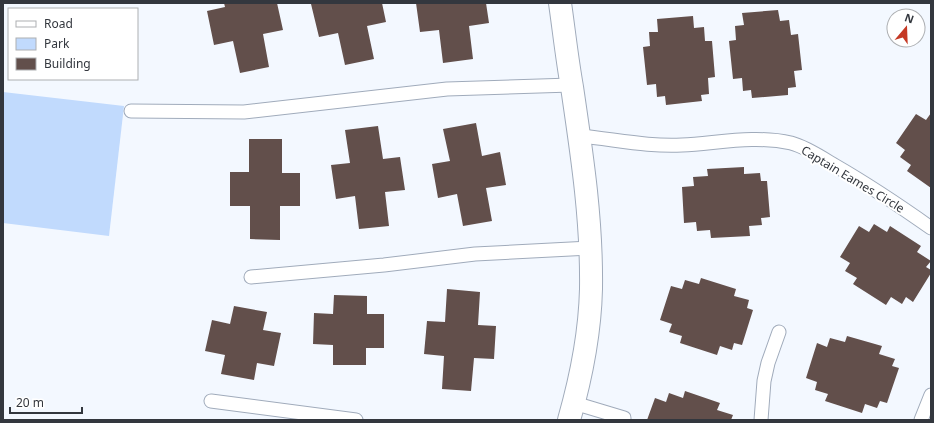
<svg xmlns="http://www.w3.org/2000/svg" width="934" height="423" viewBox="0 0 934 423" font-family="'Noto Sans',sans-serif">
	<style>
		.green { fill: #c1dafd }
		.building { fill: #624f4b }
		.lines { fill: none; stroke-linecap: round; stroke-linejoin: round }
		.lane-casing { stroke: #a0abbb; stroke-width: 15 }
		.street-casing { stroke: #a0abbb; stroke-width: 24 }
		.lane { stroke: #fff; stroke-width: 13 }
		.street { stroke: #fff; stroke-width: 22 }
		.labels { text-anchor: middle; dominant-baseline: central; stroke-width: 4; stroke-linejoin: round; paint-order: stroke }
		.street-label { font-size: 12px; fill: #33373e; stroke: #fff }
	</style>
	<rect width="100%" height="100%" fill="#f3f8ff"/>
	<path class="green" d="M3,92L124,106L109,236L3,223Z"/>
	<g class="building">
		<path d="M224,3H277L283,30L263,34L269,67L240,73L233,41L214,45L207,11L225,7Z"/>
		<path d="M317,3H382L386,22L367,26L374,59L345,65L338,33L319,37L311,4Z"/>
		<path d="M416,3H486L489,23L469,26L473,59L443,63L439,30L420,32Z"/>
		<path d="M778,10L780,21L789,20L791,35L798,34L802,70L794,71L796,87L788,88V95L752,98L751,90L743,91L742,78L733,79L729,41L736,40L735,26L744,25L742,13Z"/>
		<path d="M693,16L694,28L704,27L705,41H712L715,77L708,78L709,94L701,95L702,101L666,105L665,96L657,97L656,84L647,85L643,47L650,46L649,32H658L657,19Z"/>
		<path d="M931,113V188L907,171L911,165L900,157L905,150L896,143L916,114L926,120Z"/>
		<path d="M476,123L482,156L500,152L506,185L486,188L492,221L463,226L457,194L438,198L432,164L450,161L443,129Z"/>
		<path d="M378,126L383,159L400,157L405,190L385,192L389,226L359,229L355,196L336,199L331,165L350,163L345,130Z"/>
		<path d="M249,139H282V173H300V206H280V240L250,239V206H230V172H249Z"/>
		<path d="M744,167V174L760,173L761,181H767L770,217L761,218L762,225L749,226L750,236L711,238L710,230L697,231L696,222L684,223L682,187L694,186L693,177L708,176L707,169Z"/>
		<path d="M874,224L887,232L890,226L921,246L917,252L931,261L926,267L931,270V273L913,302L906,297L902,304L891,297L886,305L853,284L857,278L845,271L850,263L840,257L859,226L869,232Z"/>
		<path d="M701,278L736,289L734,296L749,300L747,308L753,310L742,345L734,343L732,350L720,346L717,355L680,343L682,336L669,332L672,324L660,320L671,286L682,289L685,280L699,284Z"/>
		<path d="M447,289L480,292L478,325L496,326L494,359L474,358L471,391L442,389L444,356L424,354L427,321L445,322Z"/>
		<path d="M334,295L367,296V314H384V348H366V365H333V345L313,344L314,313L333,314Z"/>
		<path d="M234,306L267,312L263,330L281,333L274,366L257,363L254,380L221,374L225,355L205,351L212,320L230,324Z"/>
		<path d="M847,336L882,346L879,354L895,359L892,366L899,368L887,403L880,401L877,408L865,404L862,413L825,401L828,394L815,390L817,382L806,378L817,343L827,347L830,338L845,342Z"/>
		<path d="M685,391L720,403L717,410L733,415L731,420H647L655,398L666,402L669,393L683,398Z"/>
	</g>
	<g class="lines">
		<defs>
			<g id="lane">
				<path d="M131,111L244,112L447,89L571,85"/>
				<path d="M580,136C613,139 649,147 682,145C719,143 755,135 791,143C806,147 821,157 834,165C867,184 900,206 931,228"/>
				<path d="M251,277L384,265L475,254L590,248"/>
				<path d="M211,401L356,420"/>
				<path d="M574,403L624,418V420"/>
				<path d="M761,420L764,381L768,363L779,332"/>
				<path d="M921,420L931,395"/>
			</g>
			<path id="street" d="M560,3C564,31 567,59 572,87C582,155 592,220 591,289C590,332 581,378 569,420"/>
		</defs>
		<use href="#lane" class="lane-casing"/>
		<use href="#street" class="street-casing"/>
		<use href="#lane" class="lane"/>
		<use href="#street" class="street"/>
	</g>
	<g class="labels">
		<g class="street-label">
			<text transform="translate(853 179) rotate(31)">Captain Eames Circle</text>
		</g>
	</g>
	<rect width="934" height="423" fill="none" stroke="#33373e" stroke-width="8"/>
	<rect x="8" y="8" width="130" height="72" fill="#ffffff" stroke="#adafb2"/>
	<rect x="16" y="21" width="20" height="6" fill="#ffffff" stroke="#adafb2"/>
	<text x="44" y="28" font-size="12" fill="#33373e">Road</text>
	<rect x="16" y="38" width="20" height="12" fill="#c1dafd" stroke="#adafb2"/>
	<text x="44" y="48" font-size="12" fill="#33373e">Park</text>
	<rect x="16" y="58" width="20" height="12" fill="#624f4b" stroke="#adafb2"/>
	<text x="44" y="68" font-size="12" fill="#33373e">Building</text>
	<g transform="translate(906 28) rotate(19)"><circle r="19" fill="#ffffff" stroke="#adafb2"/>
	<path d="M0-3L7 15L0 10L-7 15Z" fill="#c53925"/>
	<text y="-6" font-size="11" font-weight="bold" text-anchor="middle" fill="#33373e">N</text>
	</g>
	<path d="M10 407v6h72v-6" fill="none" stroke="#33373e" stroke-width="2"/>
	<text x="16" y="407" font-size="12" fill="#33373e" stroke="#ffffff" stroke-width="3" paint-order="stroke">20 m</text>
</svg>
